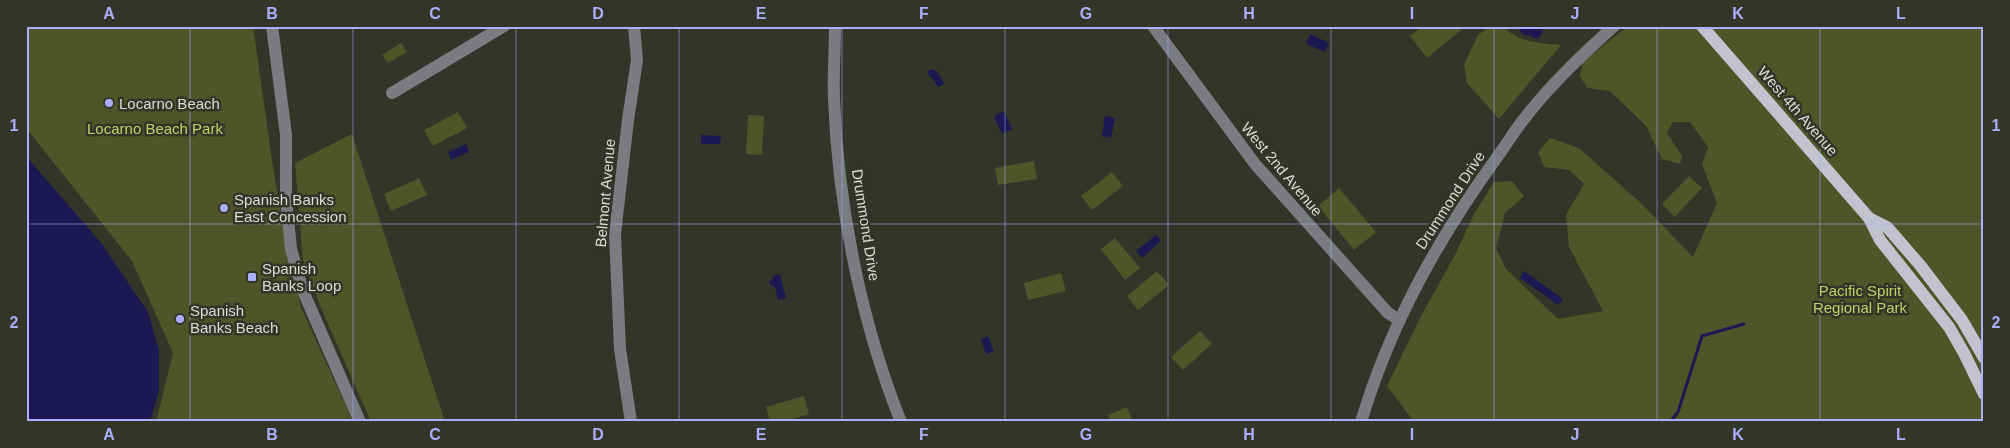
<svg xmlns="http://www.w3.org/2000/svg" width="2010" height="448" viewBox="0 0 2010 448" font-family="Helvetica,sans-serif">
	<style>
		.green { fill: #4f5429 }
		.water { fill: #1d1851 }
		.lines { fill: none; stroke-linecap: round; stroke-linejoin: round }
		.stream { stroke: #1d1851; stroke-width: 3 }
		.minor { stroke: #7b7c82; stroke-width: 12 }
		.major { stroke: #c2c3cf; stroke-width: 12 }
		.grid { fill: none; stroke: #aaaffb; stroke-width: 1; stroke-opacity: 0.55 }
		.poi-dot { fill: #aaaffb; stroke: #333529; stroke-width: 2 }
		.labels { text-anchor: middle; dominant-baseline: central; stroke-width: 5; stroke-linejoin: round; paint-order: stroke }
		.poi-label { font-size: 15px; fill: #dbddd5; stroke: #333529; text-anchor: start }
		.street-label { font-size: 15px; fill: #dbddd5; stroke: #333529 }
		.park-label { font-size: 15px; fill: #c3cf67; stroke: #333529 }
		.neatline { fill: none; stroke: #aaaffb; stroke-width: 2 }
		.grid-label { font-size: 16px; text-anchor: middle; font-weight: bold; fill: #aaaffb }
	</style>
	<rect width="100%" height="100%" fill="#333529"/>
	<g class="green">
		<path d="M29,26H253L274,174L292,274L301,307L353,422H156L173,353L132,261L26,128V40Z"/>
		<path d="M1423,26H1466L1427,58L1410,36Z"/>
		<path d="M1490,26H1503C1518,43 1540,43 1561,45L1499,119L1467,83L1464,65L1478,35Z"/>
		<path d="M1628,26H1651L1665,29L1663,26H1984V422H1414L1387,386L1421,316L1454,257L1474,214L1494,182L1512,181L1524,196L1505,213L1496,248L1506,269L1558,319L1603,311L1569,247L1566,215L1584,184L1569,170L1544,167L1538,152L1550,138L1579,148L1643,205L1693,257L1717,203L1702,164L1708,147L1690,122H1673L1667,133L1682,156L1680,164L1662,159L1646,126L1610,91L1587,88L1580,76L1583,62Z"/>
		<path d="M401,43L407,52L388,63L382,55Z"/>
		<path d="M458,112L467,128L433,146L424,130Z"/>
		<path d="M748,115L764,116L762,155L746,154Z"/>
		<path d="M352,134L445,422H371L321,308L303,260L295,163Z"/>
		<path d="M1034,161L1037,179L998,185L995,168Z"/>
		<path d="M1112,172L1123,186L1092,210L1081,196Z"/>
		<path d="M1689,176L1702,188L1675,217L1662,204Z"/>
		<path d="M419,178L427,195L391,211L384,194Z"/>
		<path d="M1339,188L1376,232L1354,250L1318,206Z"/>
		<path d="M1115,238L1140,268L1125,280L1101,249Z"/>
		<path d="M1157,271L1169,285L1138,310L1127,296Z"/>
		<path d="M1061,273L1066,291L1028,300L1024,283Z"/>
		<path d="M1200,331L1212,344L1183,370L1171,357Z"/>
		<path d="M804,396L809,414L782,422H770L766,407Z"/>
		<path d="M1127,407L1133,422H1110L1108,415Z"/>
	</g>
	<g class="water">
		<path d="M1522,26H1539L1542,27V34L1537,39L1529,35H1524L1519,31Z"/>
		<path d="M1310,34L1329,43L1325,52L1306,44Z"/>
		<path d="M931,69L937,71L944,83L941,86L938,87L933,79L929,76L928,72Z"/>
		<path d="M1004,111L1012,129L1002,134L994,116Z"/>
		<path d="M1105,116L1115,118L1111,138L1102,136Z"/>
		<path d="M701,135L721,136L720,144H701Z"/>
		<path d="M466,144L469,152L451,160L448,152Z"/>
		<path d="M26,156L102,244L148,312L159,350V390L150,422H26Z"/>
		<path d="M1156,235L1161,241L1142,258L1136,251Z"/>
		<path d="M1524,271L1563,299L1558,305L1520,278Z"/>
		<path d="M780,274L786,298L778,300L775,287L771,286L769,282L773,279L772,276Z"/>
		<path d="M988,336L994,351L986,354L981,339Z"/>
	</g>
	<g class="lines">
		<path class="stream" d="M1670,422L1678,412L1702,336L1744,324"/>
		<g class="minor">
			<path d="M272,26L286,135V199L291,249L303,291L360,422"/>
			<path d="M835,26C835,50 833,75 834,99C838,206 861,322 901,422"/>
			<path d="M1153,26L1255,164L1388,313L1399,320"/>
			<path d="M392,93L504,26"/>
			<path d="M631,422L620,349L615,234L628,120L637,60L634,26"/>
			<path d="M1361,422C1391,322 1439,237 1500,153C1508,142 1515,130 1524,119C1550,85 1582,55 1614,26"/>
		</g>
		<g class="major">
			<path d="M1702,26L1869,218L1880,240L1949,327L1964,353L1984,394"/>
			<path d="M1869,218L1887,227L1920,265L1962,320L1984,358"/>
		</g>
	</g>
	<path class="grid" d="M190,26V422M353,26V422M516,26V422M679,26V422M842,26V422M1005,26V422M1168,26V422M1331,26V422M1494,26V422M1657,26V422M1820,26V422M26,224H1984"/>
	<g class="poi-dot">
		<circle cx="109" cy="103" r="5"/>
		<circle cx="224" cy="208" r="5"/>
		<rect x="247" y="272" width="10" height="10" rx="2.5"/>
		<circle cx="180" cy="319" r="5"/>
	</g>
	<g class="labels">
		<g class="poi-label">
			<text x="119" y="103">Locarno Beach</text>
			<text x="234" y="199">Spanish Banks<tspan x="234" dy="17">East Concession</tspan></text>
			<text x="262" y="268">Spanish<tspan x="262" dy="17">Banks Loop</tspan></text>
			<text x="190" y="310">Spanish<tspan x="190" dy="17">Banks Beach</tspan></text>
		</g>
		<g class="street-label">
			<text transform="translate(1798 111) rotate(49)">West 4th Avenue</text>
			<text transform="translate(1282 169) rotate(50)">West 2nd Avenue</text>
			<text transform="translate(605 193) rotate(-85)">Belmont Avenue</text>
			<text transform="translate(1450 200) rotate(-57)">Drummond Drive</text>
			<text transform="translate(866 225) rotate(81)">Drummond Drive</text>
		</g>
		<g class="park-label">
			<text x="155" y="128">Locarno Beach Park</text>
			<text x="1860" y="290">Pacific Spirit<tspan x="1860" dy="17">Regional Park</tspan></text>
		</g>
	</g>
	<rect width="2010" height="448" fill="none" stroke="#333529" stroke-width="55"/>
	<rect x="28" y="28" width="1954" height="392" class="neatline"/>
	<g class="grid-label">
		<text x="109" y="19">A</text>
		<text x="272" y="19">B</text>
		<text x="435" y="19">C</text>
		<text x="598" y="19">D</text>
		<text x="761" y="19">E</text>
		<text x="924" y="19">F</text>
		<text x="1086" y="19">G</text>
		<text x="1249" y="19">H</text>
		<text x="1412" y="19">I</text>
		<text x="1575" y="19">J</text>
		<text x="1738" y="19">K</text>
		<text x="1901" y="19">L</text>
		<text x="14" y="131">1</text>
		<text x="1996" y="131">1</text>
		<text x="14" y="328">2</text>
		<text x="1996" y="328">2</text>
		<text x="109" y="440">A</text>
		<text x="272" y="440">B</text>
		<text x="435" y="440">C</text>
		<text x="598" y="440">D</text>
		<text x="761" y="440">E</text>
		<text x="924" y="440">F</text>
		<text x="1086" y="440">G</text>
		<text x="1249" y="440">H</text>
		<text x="1412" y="440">I</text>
		<text x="1575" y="440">J</text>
		<text x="1738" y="440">K</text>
		<text x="1901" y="440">L</text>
	</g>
</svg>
